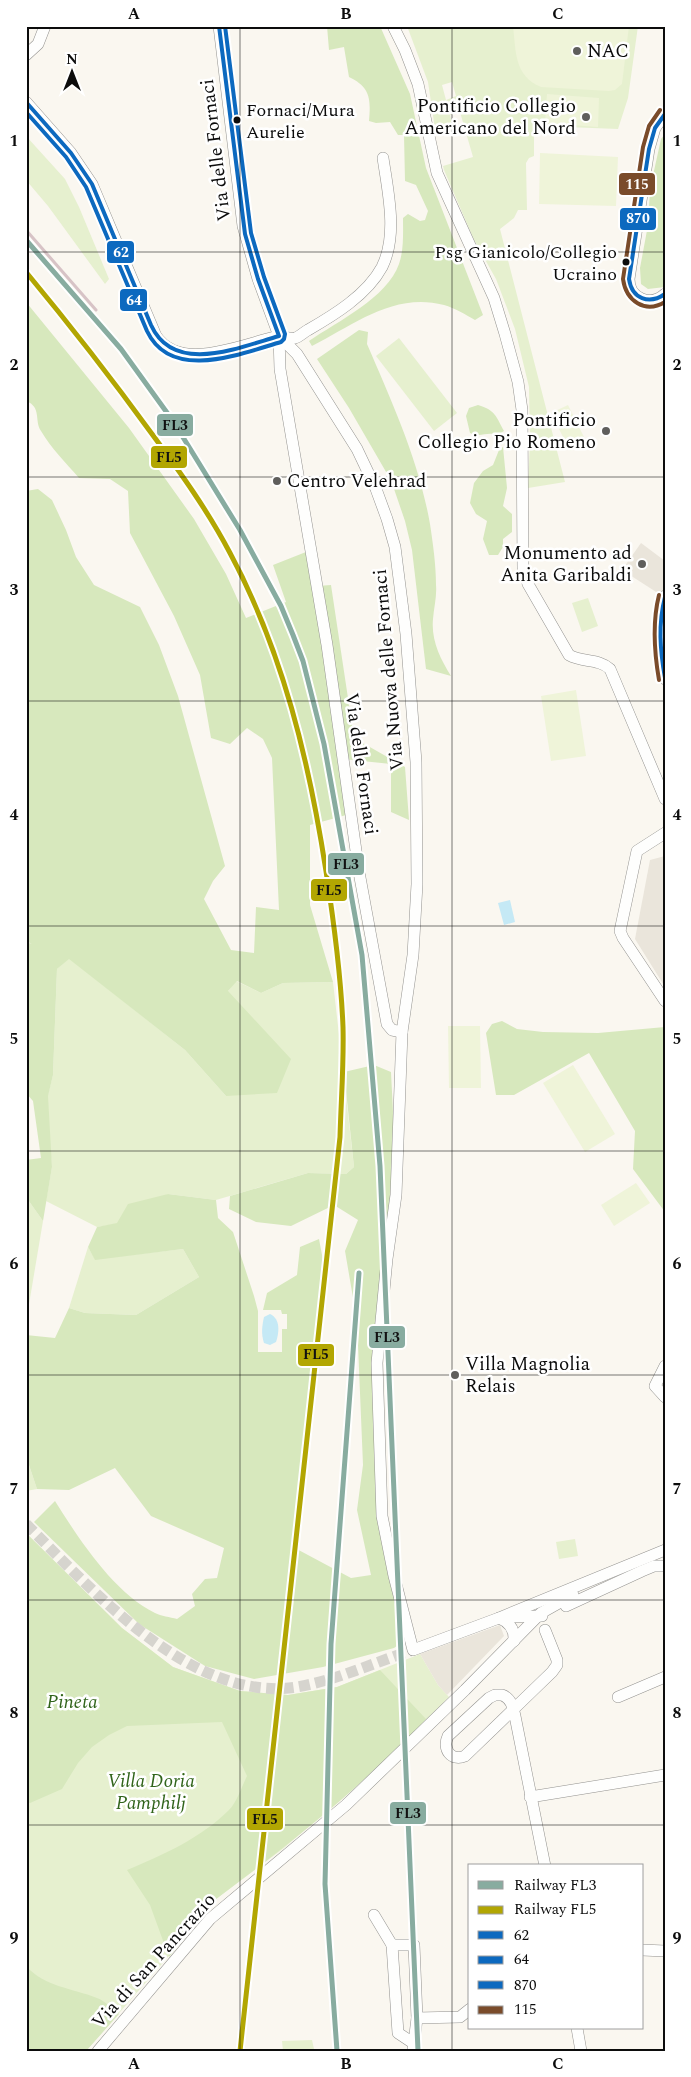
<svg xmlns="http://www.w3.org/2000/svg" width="691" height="2077" viewBox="0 0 691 2077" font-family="Spectral,serif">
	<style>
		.green { fill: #e6f0cf; fill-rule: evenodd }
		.forest { fill: #d7e8bd }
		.pitch { fill: #eff4d9 }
		.plaza { fill: #eae5db }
		.water { fill: #c5e9f5 }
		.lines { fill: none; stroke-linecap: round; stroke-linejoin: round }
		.minor-tunnel { stroke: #d6d4ce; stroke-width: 11; stroke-dasharray: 11 5.5; stroke-linecap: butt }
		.minor-casing { stroke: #93928f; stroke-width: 12 }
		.minor { stroke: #fefefd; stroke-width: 11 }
		.rail { stroke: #d7c3c6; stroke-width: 3 }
		.bus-1-casing { stroke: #fff; stroke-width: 8 }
		.bus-2-casing { stroke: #fff; stroke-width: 8 }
		.bus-3-casing { stroke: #fff; stroke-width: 8 }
		.bus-4-casing { stroke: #fff; stroke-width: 8 }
		.bus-1 { stroke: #0c69bf; stroke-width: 4 }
		.bus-2 { stroke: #0c69bf; stroke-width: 4 }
		.bus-3 { stroke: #0c69bf; stroke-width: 4 }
		.bus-4 { stroke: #7a4b2a; stroke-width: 4 }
		.rail-1-casing { stroke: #fff; stroke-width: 9 }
		.rail-2-casing { stroke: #fff; stroke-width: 9 }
		.rail-1 { stroke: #88aca0; stroke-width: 5 }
		.rail-2 { stroke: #b2a602; stroke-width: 5 }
		.grid { fill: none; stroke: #0c0c0c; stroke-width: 1; stroke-opacity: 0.55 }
		.poi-dot { fill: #5f5e5c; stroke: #fff; stroke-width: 2 }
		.bus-dot { fill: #0c0c0c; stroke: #fff; stroke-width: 2 }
		.labels { text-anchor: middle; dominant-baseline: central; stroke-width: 5; stroke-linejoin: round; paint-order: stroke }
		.bus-label { font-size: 18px; fill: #0c0c0c; stroke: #fff; text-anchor: start }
		.poi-label { font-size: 19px; fill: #0c0c0c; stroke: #fff; text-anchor: start }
		.street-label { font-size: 19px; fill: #0c0c0c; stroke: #fff }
		.park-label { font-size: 19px; font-style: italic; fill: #31641b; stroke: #fff }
		.line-badge { stroke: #fff; stroke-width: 2 }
		.badge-label { font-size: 14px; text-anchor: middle; font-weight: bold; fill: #fff }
		.pale-badge-label { font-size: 14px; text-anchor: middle; font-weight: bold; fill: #111 }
		.neatline { fill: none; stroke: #0c0c0c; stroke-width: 2 }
		.grid-label { font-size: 16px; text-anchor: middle; font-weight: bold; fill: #0c0c0c }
	</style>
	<rect width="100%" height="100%" fill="#faf7f0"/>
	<g class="green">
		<path d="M407,26H638L628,98L618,129L541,126L540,134H534V156L529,158L526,163L527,210H518L514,218L500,229L565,482L528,488L530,441L529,387L515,329L496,279L474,240L444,170L443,166L473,157L460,112L450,115L452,124L435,129L428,82ZM452,82L456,96L446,100L442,85Z"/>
		<path d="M26,136L65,179L79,207L109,279L105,284L48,206L26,180Z"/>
		<path d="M399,338L457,413L434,431L376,356Z"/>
		<path d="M588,598L598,626L582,632L572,603Z"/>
		<path d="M69,958L185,1050L226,1096L228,991L236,981L261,993L283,983L333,982L354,1167L346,1174L308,1173L216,1200L168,1194L117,1224L97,1227L46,1201L52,1167L46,1102L53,1075L57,969Z"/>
		<path d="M26,1197L43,1221L26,1322Z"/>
		<path d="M88,1247L95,1259L183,1249L199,1277L136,1315L85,1313L69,1308Z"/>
		<path d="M26,1456L37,1489L26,1491Z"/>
		<path d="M26,1533L122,1628L173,1667L240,1691L288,1695L337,1687L420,1654L438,1685L449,1697L403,1743L284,1848L180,1926L188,1934L86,2051H26Z"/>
		<path d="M575,1539L578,1556L559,1559L556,1542Z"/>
		<path d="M312,2040L314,2049L308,2051H283L282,2041Z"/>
	</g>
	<g class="forest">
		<path d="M327,26H380L410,94L426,168L483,315L475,320C466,315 455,308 444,305C393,292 354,325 312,346L309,341C338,321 387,298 399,264C404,250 403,232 403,218L408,214L420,221L425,220L428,211L416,185L405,181L404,135H398L390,122L376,123L369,121C371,98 370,87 349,77L344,47L329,50Z"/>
		<path d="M665,134V287L648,289L641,284L640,268L648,225L650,189L661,139Z"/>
		<path d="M26,302L129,428L194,519L226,574L246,618L286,602L273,565L311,550L317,586L331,585L354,738L405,767L409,820L391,812V764L343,759L350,814L310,825V905L333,982L283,983L261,993L237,981L228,991L291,1059L277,1093L226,1096L185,1050L69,959L57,969L53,1075L48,1096L52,1167L43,1221L26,1197V1160L41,1158L33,1101L26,1093V942L32,944L26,941V491L38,489L52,500L66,530L76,557L94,585L140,607L159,645L178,696L225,866L213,881L204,899L231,950L254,953L256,907L279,910L272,758L263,739L247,728L230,744L211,738L200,675L174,616L130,533L128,491L110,479L79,478C66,463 51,448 41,431C34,421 42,407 26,401Z"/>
		<path d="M359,330L368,332L367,344C392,402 419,461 430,524C433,544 436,565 436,585C437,596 434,607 433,619C431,640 440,658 451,676L426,669L412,550L405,521L393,486L403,483L401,476L389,477L349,408L317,359Z"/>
		<path d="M478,405C495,410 496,416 504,431L497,435C487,431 481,438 470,433L466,416L469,408Z"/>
		<path d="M503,447L507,488L503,506L512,514V532L503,539V547L498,555H489L483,539L487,521L476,514L470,503L474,483L483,471L493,465L499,450Z"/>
		<path d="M502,1021L517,1029L543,1032L598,1033L665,1027V1212L633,1169L635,1131L589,1053L514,1095H496L486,1033L492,1024Z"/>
		<path d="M374,1065L391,1072L395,1152L393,1196L380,1281L377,1493L404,1641L394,1648L323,1667L254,1679L205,1666L139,1624L34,1522L55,1501C79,1539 113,1592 155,1613C161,1616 170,1617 177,1619L195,1606L192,1594L205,1579L217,1578L224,1548L151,1516L115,1468L69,1490L37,1489L26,1456V1335L55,1338L69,1308L85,1313L136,1315L199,1277L183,1249L95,1260L88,1247L97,1227L117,1223L128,1204L168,1194L216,1200L218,1218L233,1232L254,1296L258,1311V1352H282V1329H287V1314H282L281,1310H263L267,1293L297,1275L300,1247L319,1239L326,1276L311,1364L308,1408L309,1453L297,1505L293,1547L351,1578L371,1575L357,1510L363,1465L357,1321L345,1251L358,1220L334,1205L291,1226L256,1222L229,1209L230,1196L308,1173L346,1174L354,1167L344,1072Z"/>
		<path d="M26,1533L122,1628L173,1667L240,1691L288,1695L337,1687L380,1670L426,1719C353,1797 266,1862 180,1926L188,1934L169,1957L150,1905L127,1870C163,1855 201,1838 229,1810C237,1802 242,1786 247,1776L222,1722L127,1726L109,1735L92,1747L78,1763L62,1789L30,1803L26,1802Z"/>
		<path d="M26,1966C45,1987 72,1988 97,1998C105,2001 112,2009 119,2014L86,2051H27Z"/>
	</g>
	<g class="pitch">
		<path d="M513,26H629L622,84L615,90L609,91L541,87C514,76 516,51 513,26Z"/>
		<path d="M547,94L599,98L598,127L545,123Z"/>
		<path d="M540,153L618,157L616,206L539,204Z"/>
		<path d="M568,405L587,443L570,451L551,413Z"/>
		<path d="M576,690L586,756L551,761L541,696Z"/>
		<path d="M448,1026H480L481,1088H449Z"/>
		<path d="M573,1065L615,1134L585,1152L543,1083Z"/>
		<path d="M636,1183L650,1203L614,1226L601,1205Z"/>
	</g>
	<g class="plaza">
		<path d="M641,543L665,561L664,597L622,570Z"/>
		<path d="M665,856V987L635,939L650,860Z"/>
		<path d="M500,1625L504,1636L447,1695L438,1685L420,1654Z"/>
	</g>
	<g class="water">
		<path d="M510,900L515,922L504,925L498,903Z"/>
		<path d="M270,1314C281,1319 279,1333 276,1342L270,1345L264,1343C261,1334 262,1326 264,1317Z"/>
	</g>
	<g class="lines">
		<path class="minor-tunnel" d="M26,1524C91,1589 188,1698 289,1688C328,1684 375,1662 413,1650"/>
		<defs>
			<g id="minor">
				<path d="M219,26L243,226L258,279L279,336L280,369L327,645L359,872L387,1024L392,1030L402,1032"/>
				<path d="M393,26L405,50L418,84L437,173L494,298L505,334L518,382L522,410L523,568L528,584L569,655C583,663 598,658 610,669L665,799"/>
				<path d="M26,55L38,44L45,26"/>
				<path d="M26,102L71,153L92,184L156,336C181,373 242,344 276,337C282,336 289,339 295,338C299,337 304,332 308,330C334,315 367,295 382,267C398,235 388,192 383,158"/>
				<path d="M665,114L655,128L649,149L629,279C629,299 651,307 665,294"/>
				<path d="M279,336L297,354L357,449L376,489L387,519L395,547L406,634L416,762L417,884L413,955L402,1032L396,1195L387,1259L377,1363L382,1516L394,1576L413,1650L499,1618L665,1550"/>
				<path d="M665,596C657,623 660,652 665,679"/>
				<path d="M665,833L637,851L620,931L623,938L665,1001"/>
				<path d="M665,1366L655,1386L665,1397"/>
				<path d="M566,1606L642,1571L654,1566H665"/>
				<path d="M505,1617L542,1616"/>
				<path d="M499,1618C509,1622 515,1629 514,1641"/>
				<path d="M618,1697L665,1677"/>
				<path d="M530,1797L665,1775"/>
				<path d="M545,1866L515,1716C513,1707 511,1698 502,1695H495L489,1698L448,1736C442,1749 451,1762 465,1756L552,1672L557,1665V1660L545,1630"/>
				<path d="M374,1915L392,1945"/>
				<path d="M642,1950L665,1951"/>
				<path d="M417,2018L460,2017L470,2009"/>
				<path d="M577,2028L581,2051"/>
				<path d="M413,2043L398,2033L392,1945H414L417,2018L413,2051"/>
				<path d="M98,2051L210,1919L346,1805L465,1690L541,1613L573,1595"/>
			</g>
		</defs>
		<use href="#minor" class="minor-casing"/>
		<use href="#minor" class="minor"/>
		<path class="rail" d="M26,230L96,310"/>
		<defs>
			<path id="bus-1" d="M26,102L71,153L92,184L151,325C174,376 240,347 279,336L258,279L245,234L219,26"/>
			<path id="bus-2" d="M26,112L66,157L86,187L147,331C171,382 240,354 281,342L284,339L285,334L264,277L251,233L225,26"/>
			<g id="bus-3">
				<path d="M665,114L655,128L649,149L629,279C632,299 649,305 665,294"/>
				<path d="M665,597C658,624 660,650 665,678"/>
			</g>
			<g id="bus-4">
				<path d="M660,110L649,126L643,147L623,279C626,301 645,314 665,302"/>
				<path d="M659,680C654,651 652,623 659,595"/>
			</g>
		</defs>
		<use href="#bus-1" class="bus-1-casing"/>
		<use href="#bus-2" class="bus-2-casing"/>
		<use href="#bus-3" class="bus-3-casing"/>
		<use href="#bus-4" class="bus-4-casing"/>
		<use href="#bus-1" class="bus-1"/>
		<use href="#bus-2" class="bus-2"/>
		<use href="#bus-3" class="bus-3"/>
		<use href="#bus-4" class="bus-4"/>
		<defs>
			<g id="rail-1">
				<path d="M26,240L121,349L173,421L240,530L281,606L293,635L303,661L324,744L362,955L380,1166L418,2051"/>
				<path d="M337,2051L325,1884L331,1644L359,1273"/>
			</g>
			<path id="rail-2" d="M26,272C70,325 112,379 152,434C180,472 208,511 230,553C283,652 309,761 326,871C334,923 341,975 343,1027C344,1064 341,1100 340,1137L240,2051"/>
		</defs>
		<use href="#rail-1" class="rail-1-casing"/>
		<use href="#rail-2" class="rail-2-casing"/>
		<use href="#rail-1" class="rail-1"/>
		<use href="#rail-2" class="rail-2"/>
	</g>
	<path class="grid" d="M240,26V2051M452,26V2051M26,252H665M26,477H665M26,701H665M26,926H665M26,1151H665M26,1375H665M26,1600H665M26,1825H665"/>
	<g class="poi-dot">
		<circle cx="577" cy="51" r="5"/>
		<circle cx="586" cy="117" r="5"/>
		<circle cx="606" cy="431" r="5"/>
		<circle cx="277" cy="481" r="5"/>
		<circle cx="642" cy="564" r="5"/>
		<circle cx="455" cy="1375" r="5"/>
	</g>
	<g class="bus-dot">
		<circle cx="237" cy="120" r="4.5"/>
		<circle cx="626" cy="262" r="4.5"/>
	</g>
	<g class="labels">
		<g class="bus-label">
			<text x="246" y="110">Fornaci/Mura<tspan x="246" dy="22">Aurelie</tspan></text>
			<text x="617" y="252" text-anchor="end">Psg Gianicolo/Collegio<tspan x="617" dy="22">Ucraino</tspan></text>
		</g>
		<g class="poi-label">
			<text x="587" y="51">NAC</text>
			<text x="576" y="106" text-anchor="end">Pontificio Collegio<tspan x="576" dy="22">Americano del Nord</tspan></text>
			<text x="596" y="420" text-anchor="end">Pontificio<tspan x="596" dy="22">Collegio Pio Romeno</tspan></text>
			<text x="287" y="481">Centro Velehrad</text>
			<text x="632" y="553" text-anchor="end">Monumento ad<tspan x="632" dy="22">Anita Garibaldi</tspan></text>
			<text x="465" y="1364">Villa Magnolia<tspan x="465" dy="22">Relais</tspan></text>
		</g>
		<g class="street-label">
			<text transform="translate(216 150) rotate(-97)">Via delle Fornaci</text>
			<text transform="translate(389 670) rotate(-95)">Via Nuova delle Fornaci</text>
			<text transform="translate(361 764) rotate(82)">Via delle Fornaci</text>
			<text transform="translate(154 1961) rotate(-48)">Via di San Pancrazio</text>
		</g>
		<g class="park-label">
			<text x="72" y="1702">Pineta</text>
			<text x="151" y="1781">Villa Doria<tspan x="151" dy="22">Pamphilj</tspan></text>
		</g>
	</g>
	<g class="line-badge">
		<rect x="618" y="172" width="38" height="24" rx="5" fill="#7a4b2a"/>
		<rect x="619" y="207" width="38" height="24" rx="5" fill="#0c69bf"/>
		<rect x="106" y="240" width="29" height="24" rx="5" fill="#0c69bf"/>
		<rect x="119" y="288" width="29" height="24" rx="5" fill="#0c69bf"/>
		<rect x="156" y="413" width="38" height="24" rx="5" fill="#88aca0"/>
		<rect x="150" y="445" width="38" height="24" rx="5" fill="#b2a602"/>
		<rect x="327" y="852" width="38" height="24" rx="5" fill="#88aca0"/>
		<rect x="310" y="878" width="38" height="24" rx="5" fill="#b2a602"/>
		<rect x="368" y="1325" width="38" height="24" rx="5" fill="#88aca0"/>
		<rect x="297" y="1343" width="38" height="24" rx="5" fill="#b2a602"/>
		<rect x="389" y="1801" width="38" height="24" rx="5" fill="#88aca0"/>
		<rect x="246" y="1807" width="38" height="24" rx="5" fill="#b2a602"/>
	</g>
	<g class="badge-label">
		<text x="637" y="189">115</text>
		<text x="638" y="223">870</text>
		<text x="121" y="257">62</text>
		<text x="134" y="305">64</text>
	</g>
	<g class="pale-badge-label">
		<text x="175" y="430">FL3</text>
		<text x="169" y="462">FL5</text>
		<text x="346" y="869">FL3</text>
		<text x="329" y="895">FL5</text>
		<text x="387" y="1342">FL3</text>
		<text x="316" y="1359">FL5</text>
		<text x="408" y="1818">FL3</text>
		<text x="265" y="1824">FL5</text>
	</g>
	<rect width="691" height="2077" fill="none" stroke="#ffffff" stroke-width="55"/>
	<rect x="468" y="1864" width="175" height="165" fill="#ffffff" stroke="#9e9e9e"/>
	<rect x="478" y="1881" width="25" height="8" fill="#88aca0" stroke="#9e9e9e"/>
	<text x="514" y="1890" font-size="15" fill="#0c0c0c">Railway FL3</text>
	<rect x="478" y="1906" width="25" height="8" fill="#b2a602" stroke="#9e9e9e"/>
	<text x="514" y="1914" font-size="15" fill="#0c0c0c">Railway FL5</text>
	<rect x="478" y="1931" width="25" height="8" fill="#0c69bf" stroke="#9e9e9e"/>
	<text x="514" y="1940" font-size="15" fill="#0c0c0c">62</text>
	<rect x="478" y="1956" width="25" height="8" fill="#0c69bf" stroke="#9e9e9e"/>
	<text x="514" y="1964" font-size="15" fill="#0c0c0c">64</text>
	<rect x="478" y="1981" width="25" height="8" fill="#0c69bf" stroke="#9e9e9e"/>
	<text x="514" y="1990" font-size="15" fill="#0c0c0c">870</text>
	<rect x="478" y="2006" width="25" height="8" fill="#7a4b2a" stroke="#9e9e9e"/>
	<text x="514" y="2014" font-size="15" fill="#0c0c0c">115</text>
	<g transform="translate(72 72)" stroke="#ffffff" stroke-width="4" paint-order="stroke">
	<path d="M0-4L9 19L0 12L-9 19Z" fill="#0c0c0c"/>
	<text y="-8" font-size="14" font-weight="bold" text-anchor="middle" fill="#0c0c0c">N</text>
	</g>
	<rect x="28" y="28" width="636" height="2022" class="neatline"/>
	<g class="grid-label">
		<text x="134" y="19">A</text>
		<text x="346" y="19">B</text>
		<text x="558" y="19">C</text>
		<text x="14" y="146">1</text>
		<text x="677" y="146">1</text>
		<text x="14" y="370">2</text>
		<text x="677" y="370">2</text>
		<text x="14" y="595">3</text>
		<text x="677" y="595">3</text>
		<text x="14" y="820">4</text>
		<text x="677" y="820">4</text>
		<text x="14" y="1044">5</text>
		<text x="677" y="1044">5</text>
		<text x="14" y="1269">6</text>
		<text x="677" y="1269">6</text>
		<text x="14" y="1494">7</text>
		<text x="677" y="1494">7</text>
		<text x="14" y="1718">8</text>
		<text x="677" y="1718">8</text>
		<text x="14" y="1943">9</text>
		<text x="677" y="1943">9</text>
		<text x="134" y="2069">A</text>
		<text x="346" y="2069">B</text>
		<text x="558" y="2069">C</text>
	</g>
</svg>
